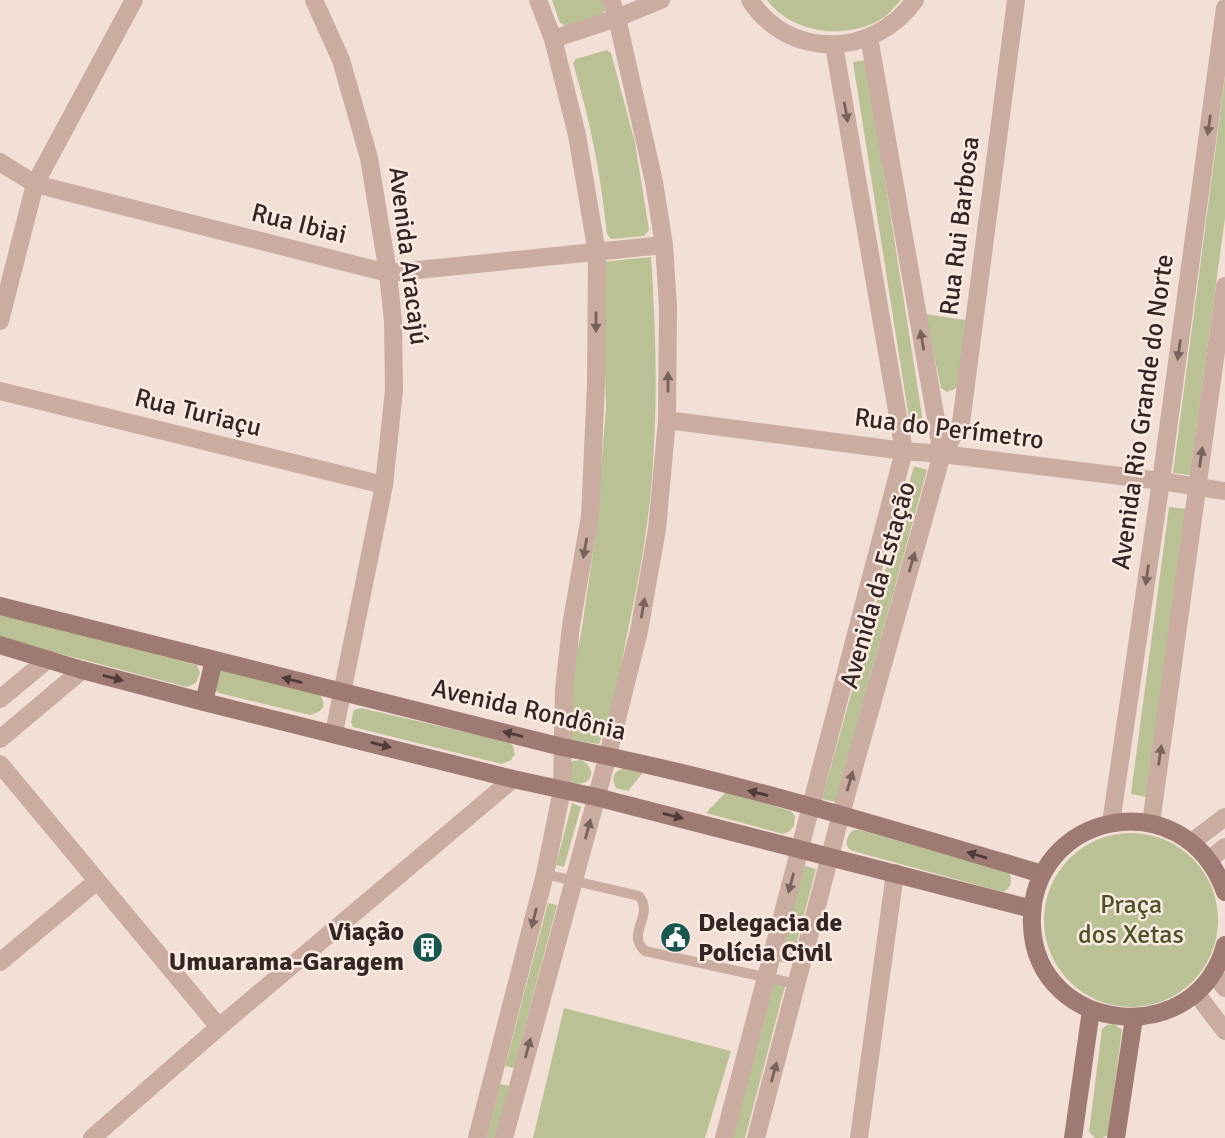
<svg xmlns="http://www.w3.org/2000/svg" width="1225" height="1138" viewBox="0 0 1225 1138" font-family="Signika,sans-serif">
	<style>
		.green { fill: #bac195 }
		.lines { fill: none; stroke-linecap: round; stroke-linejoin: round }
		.service { stroke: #caaca1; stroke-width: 10 }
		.minor { stroke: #caaca1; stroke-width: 18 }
		.tertiary { stroke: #caaca1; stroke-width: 18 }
		.secondary { stroke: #9e7a72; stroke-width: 18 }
		.oneway { fill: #78625c }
		.oneway2 { fill: #4e3b38 }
		.labels { text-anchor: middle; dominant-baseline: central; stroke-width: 5; stroke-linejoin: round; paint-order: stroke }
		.street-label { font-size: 26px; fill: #342624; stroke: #faeae1 }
		.park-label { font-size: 26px; fill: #4b5327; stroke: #faeae1 }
		.poi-label { font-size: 26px; font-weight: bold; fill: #342624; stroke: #faeae1; text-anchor: start }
	</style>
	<rect width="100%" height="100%" fill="#f2dfd5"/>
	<g class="green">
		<path d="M552,0H605L607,6L603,14L566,26L560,23Z"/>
		<path d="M767,0H901C896,5 891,11 886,16C851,41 793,35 767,0Z"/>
		<path d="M607,50L611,53L635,143L649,230L644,236L611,239L607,234C601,175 590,120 573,63L576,59Z"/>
		<path d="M866,60L923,422L910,425L853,62Z"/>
		<path d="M1225,77V218L1190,475L1173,473Z"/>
		<path d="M651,257C656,330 658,403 652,477C648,530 638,583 627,635C620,671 614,711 599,744L569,740L573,669L581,634L595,539L606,408L602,262Z"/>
		<path d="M925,314L965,320L961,380L955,389L947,392L941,388Z"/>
		<path d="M914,466L927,470L836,802L822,799Z"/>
		<path d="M1169,507L1188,509L1146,797L1131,794Z"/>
		<path d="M0,615L197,665L200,673L196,683L187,687L0,638Z"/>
		<path d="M221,670L320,694C327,707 323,711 310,715L219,693L215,690V675Z"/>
		<path d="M361,708L508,742L513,746L515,754L511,760L502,764L353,727L351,722L354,710Z"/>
		<path d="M581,760C600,770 590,789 571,782L570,763L573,761Z"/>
		<path d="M630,767L644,771L628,791L616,788C609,774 617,769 630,767Z"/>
		<path d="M726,792L791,811L795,816L794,826L790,831L783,834L706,813Z"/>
		<path d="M572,803L581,807L564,867L556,865Z"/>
		<path d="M853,830H860L1009,872C1013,881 1011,888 1003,892L853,851C843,847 846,837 853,830Z"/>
		<circle cx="1131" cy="920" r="87"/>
		<path d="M802,865L816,869L791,964L777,961Z"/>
		<path d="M548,903L557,905L514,1068L505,1066Z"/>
		<path d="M773,983L785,986L745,1138H732Z"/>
		<path d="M564,1008L731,1051L705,1138H533Z"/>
		<path d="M1114,1024L1122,1030L1108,1135L1102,1138H1095L1089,1132L1102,1029L1107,1025Z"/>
		<path d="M500,1084L510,1086L496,1138H486Z"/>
	</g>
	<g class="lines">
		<path class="service" d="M545,874L639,896C655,916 625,933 645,951L797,984"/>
		<g class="minor">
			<path d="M314,0L341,60L369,158L388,273L393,321L394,390L384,485L334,733"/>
			<path d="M553,39L617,18L661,0"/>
			<path d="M0,162L35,184L388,273L664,245"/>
			<path d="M0,321L35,184L134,0"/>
			<path d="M0,391L384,485"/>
			<path d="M667,420L904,451L942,454L1161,481L1225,491"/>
			<path d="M942,454L961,423L1016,0"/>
			<path d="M0,764L219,1027"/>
			<path d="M0,962L97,881"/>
			<path d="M92,1138L219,1027L513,779"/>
			<path d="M859,1138L895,873"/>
		</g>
		<g class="tertiary">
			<path d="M750,0C789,61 875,57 915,0"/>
			<path d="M0,699L48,659"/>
			<path d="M0,739L82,670"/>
			<path d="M1111,823L1161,481L1225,8"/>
			<path d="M1151,823L1225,286"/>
			<path d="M1192,842L1225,817"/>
			<path d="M1209,860L1225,847"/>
			<path d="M1213,972L1225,988"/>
			<path d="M1196,993L1225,1031"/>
			<path d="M477,1138L545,874L562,790L564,689L571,626L590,516L596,384L597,253L577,135L553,39L538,0"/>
			<path d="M504,1138L608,755L639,631L657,529L667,420L668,307L664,245L654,182L617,18L611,0"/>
			<path d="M724,1138L904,451L834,45"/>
			<path d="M756,1138L841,814L942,454L869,37"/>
		</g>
		<g class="secondary">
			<path d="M0,606L562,747C725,778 884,827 1042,874"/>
			<path d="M0,645L82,670L204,702L513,779L596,797L1032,909"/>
			<path d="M204,702L214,660"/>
			<path d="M1225,892C1184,778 1027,812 1032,926C1037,1035 1197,1051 1225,945"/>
			<path d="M1073,1138L1091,1010"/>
			<path d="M1116,1138L1134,1018"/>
		</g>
	</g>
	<defs><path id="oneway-solid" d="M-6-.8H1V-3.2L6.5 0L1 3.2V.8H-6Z" transform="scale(1.75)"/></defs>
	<g class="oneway">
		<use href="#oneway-solid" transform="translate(846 112) rotate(80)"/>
		<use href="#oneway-solid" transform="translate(1209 125) rotate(98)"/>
		<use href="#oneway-solid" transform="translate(596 322) rotate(90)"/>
		<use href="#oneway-solid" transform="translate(922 340) rotate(-100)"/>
		<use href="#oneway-solid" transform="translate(1179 350) rotate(98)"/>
		<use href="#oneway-solid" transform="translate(668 382) rotate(-90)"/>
		<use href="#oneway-solid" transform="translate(1201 457) rotate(-82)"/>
		<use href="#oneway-solid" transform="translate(585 548) rotate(100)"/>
		<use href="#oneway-solid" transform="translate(912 562) rotate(-74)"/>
		<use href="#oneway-solid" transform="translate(1147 575) rotate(98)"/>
		<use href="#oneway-solid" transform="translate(643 608) rotate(-80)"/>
		<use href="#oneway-solid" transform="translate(1160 755) rotate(-82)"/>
		<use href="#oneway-solid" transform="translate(850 781) rotate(-74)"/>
		<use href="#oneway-solid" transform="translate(588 829) rotate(-75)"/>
		<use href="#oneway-solid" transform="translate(791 883) rotate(105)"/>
		<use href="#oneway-solid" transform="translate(534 918) rotate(104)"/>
		<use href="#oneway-solid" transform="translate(528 1048) rotate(-75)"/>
		<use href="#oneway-solid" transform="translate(774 1072) rotate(-75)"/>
	</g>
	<g class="oneway2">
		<use href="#oneway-solid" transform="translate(113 678) rotate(15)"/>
		<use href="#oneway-solid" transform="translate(292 680) rotate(-166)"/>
		<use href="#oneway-solid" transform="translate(513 734) rotate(-166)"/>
		<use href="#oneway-solid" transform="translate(381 745) rotate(14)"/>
		<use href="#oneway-solid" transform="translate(758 793) rotate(-166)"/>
		<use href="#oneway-solid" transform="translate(673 816) rotate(14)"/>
		<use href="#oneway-solid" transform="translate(977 855) rotate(-163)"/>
	</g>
	<defs>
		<symbol id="civic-disc" viewBox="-11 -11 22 22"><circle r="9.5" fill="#185750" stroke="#faeae1"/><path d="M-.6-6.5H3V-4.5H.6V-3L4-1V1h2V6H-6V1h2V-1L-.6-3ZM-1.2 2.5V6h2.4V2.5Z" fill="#fff"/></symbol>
		<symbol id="building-disc" viewBox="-11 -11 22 22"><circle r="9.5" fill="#185750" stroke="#faeae1"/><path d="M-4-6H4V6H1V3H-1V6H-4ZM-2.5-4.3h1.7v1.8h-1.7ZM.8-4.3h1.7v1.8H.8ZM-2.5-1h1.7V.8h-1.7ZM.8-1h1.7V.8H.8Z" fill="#fff"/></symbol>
	</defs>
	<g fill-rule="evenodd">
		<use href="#civic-disc" x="658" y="920" width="35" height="35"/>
		<use href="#building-disc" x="410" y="930" width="35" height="35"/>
	</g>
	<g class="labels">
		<g class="street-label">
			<text transform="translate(299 224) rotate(14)">Rua Ibiai</text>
			<text transform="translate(960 226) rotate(-83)">Rua Rui Barbosa</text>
			<text transform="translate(408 256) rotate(83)">Avenida Aracajú</text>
			<text transform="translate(1143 412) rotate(-82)">Avenida Rio Grande do Norte</text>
			<text transform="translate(198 413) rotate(14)">Rua Turiaçu</text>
			<text transform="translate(949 429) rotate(7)">Rua do Perímetro</text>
			<text transform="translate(878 585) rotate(-74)">Avenida da Estação</text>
			<text transform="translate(529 710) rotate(13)">Avenida Rondônia</text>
		</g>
		<g class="park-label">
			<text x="1131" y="905">Praça<tspan x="1131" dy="30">dos Xetas</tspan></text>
		</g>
		<g class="poi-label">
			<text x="698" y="923">Delegacia de<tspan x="698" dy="30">Polícia Civil</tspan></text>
			<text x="404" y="932" text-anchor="end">Viação<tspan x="404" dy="30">Umuarama-Garagem</tspan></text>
		</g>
	</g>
</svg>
